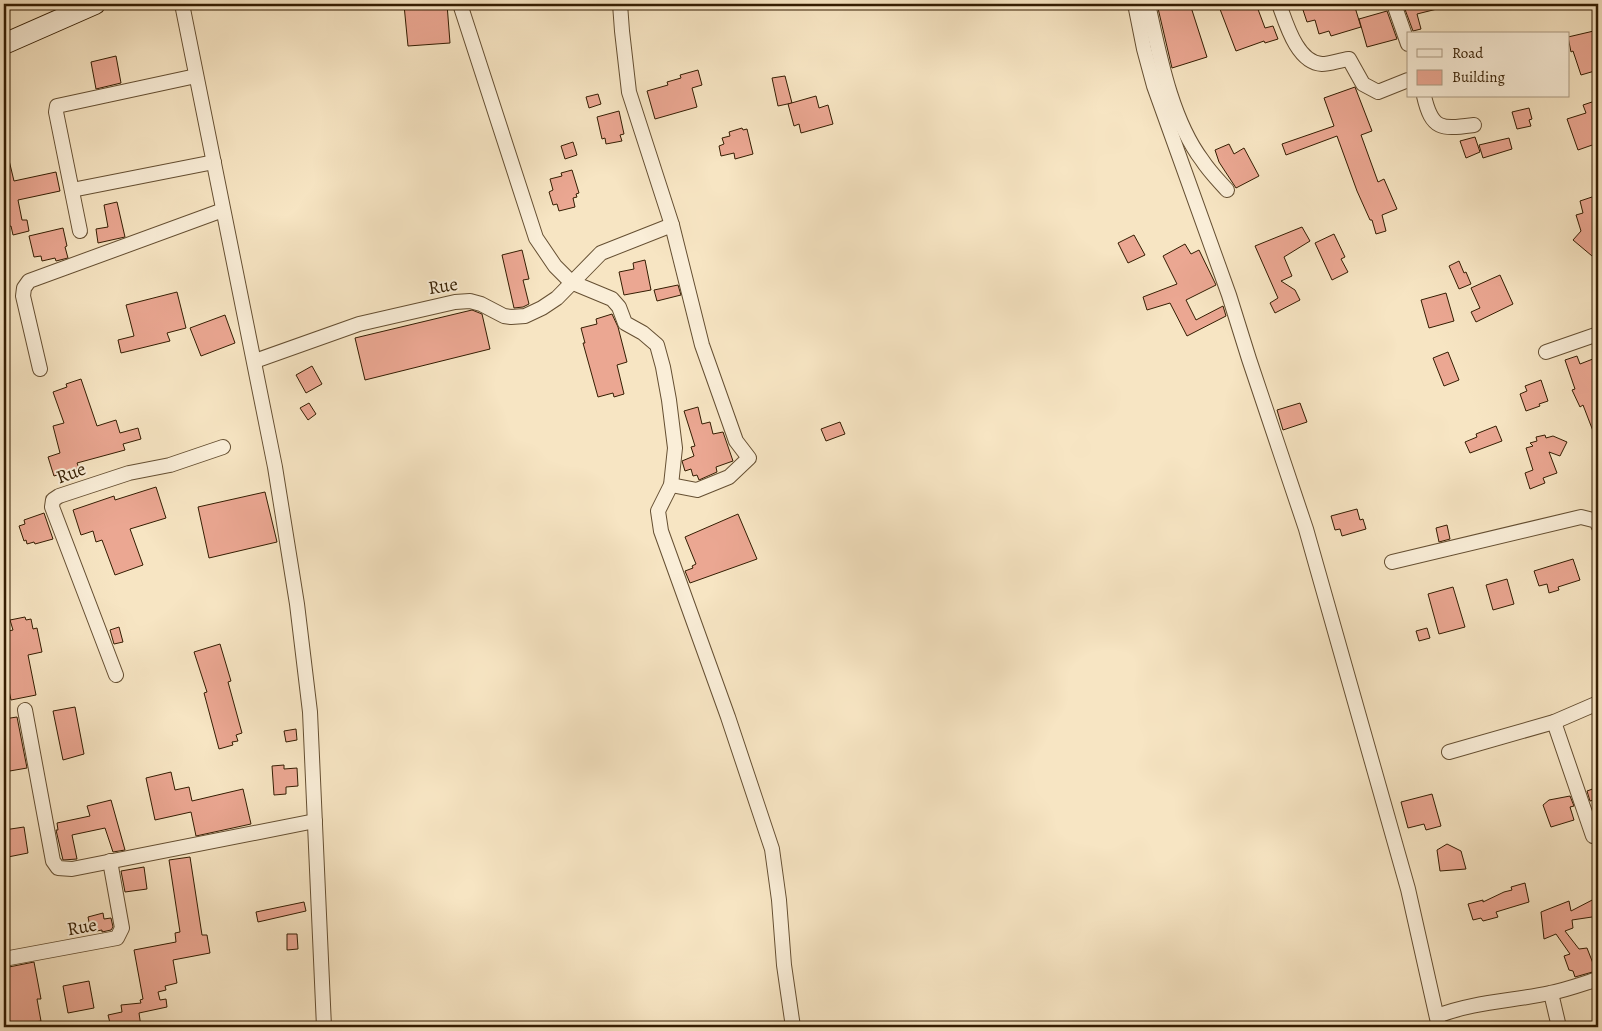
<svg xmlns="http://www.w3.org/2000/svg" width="1602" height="1031" viewBox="0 0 1602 1031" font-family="Alegreya,serif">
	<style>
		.building { fill: #eba792; stroke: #341d02 }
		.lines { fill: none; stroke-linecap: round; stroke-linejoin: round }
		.street-casing { stroke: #654f32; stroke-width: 16 }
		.secondary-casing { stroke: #341d02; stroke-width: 22 }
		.street { stroke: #faeed8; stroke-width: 14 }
		.secondary { stroke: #faeed8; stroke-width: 20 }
		.labels { text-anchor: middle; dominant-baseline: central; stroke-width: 4; stroke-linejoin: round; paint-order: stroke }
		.street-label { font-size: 19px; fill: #341d02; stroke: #faeed8 }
	</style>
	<rect width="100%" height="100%" fill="#f7e5c3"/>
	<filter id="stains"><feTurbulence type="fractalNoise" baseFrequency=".004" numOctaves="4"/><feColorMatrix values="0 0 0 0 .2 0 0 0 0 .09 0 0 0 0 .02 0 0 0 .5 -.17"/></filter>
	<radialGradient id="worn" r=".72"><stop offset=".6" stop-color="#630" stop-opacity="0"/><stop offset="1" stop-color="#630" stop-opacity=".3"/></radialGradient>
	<g class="building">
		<path d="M413,4H447L450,43L408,46L404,5Z"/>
		<path d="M1157,4H1190L1207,57L1172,68Z"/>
		<path d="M1218,4H1256L1265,28L1273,26L1278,39L1265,43L1264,41L1236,51Z"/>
		<path d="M1301,4H1354L1361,27L1331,36L1329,31L1319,34L1315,20L1307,22Z"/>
		<path d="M1403,4H1440L1441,8L1417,14L1421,29L1413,31Z"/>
		<path d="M1387,11L1397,39L1367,47L1359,19Z"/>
		<path d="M1598,30V70L1581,75L1573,51L1571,52L1568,37Z"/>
		<path d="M116,56L121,83L96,89L91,62Z"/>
		<path d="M698,70L702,85L692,88L697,107L655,119L647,91L668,85L667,82L681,78L680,75Z"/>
		<path d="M785,76L792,103L778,106L772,78Z"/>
		<path d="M1355,87L1372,131L1361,135L1378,182L1384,179L1397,209L1382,215L1386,231L1376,234L1372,220H1370L1357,191L1337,136L1286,155L1282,144L1334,126L1324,98Z"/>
		<path d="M598,94L601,104L589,108L586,97Z"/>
		<path d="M816,96L819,108L828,105L833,124L801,133L799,124L794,126L788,104Z"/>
		<path d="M1598,100V143L1578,150L1567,119L1586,113L1583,105Z"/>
		<path d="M1529,108L1532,119L1529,120L1531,126L1517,129L1512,112Z"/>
		<path d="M619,111L624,134L620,135L622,141L606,144L605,138L602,139L597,117Z"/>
		<path d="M742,128L743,130L747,129L753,154L735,159L734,153L721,156L719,146L724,144L722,138L730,136L729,132Z"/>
		<path d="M1475,137L1480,152L1466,158L1460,141Z"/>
		<path d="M1509,138L1512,149L1483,158L1479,145Z"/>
		<path d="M573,142L577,155L565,159L561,146Z"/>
		<path d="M1229,144L1234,154L1244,148L1259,176L1236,188L1219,162L1215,150Z"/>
		<path d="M4,156H8L14,181L56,172L60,191L18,200L22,220H27L29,231L13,235L11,226L4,228Z"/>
		<path d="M572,170L579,193L576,194L577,197L573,198L575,207L559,211L557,204L553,205L549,192L553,190L550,179L562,176L561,173Z"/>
		<path d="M1598,195V261L1573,240L1581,231L1576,215L1583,213L1580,201Z"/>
		<path d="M117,202L125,237L98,243L96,229L108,227L104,205Z"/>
		<path d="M1302,227L1310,241L1284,257L1292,276L1281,281L1295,290L1300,300L1275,313L1270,303L1278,298L1255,246Z"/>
		<path d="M63,228L67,246L65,247L68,258L56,261L55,258L42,261L41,256L34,257L29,236Z"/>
		<path d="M1334,234L1345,257L1341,259L1348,272L1332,280L1315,243Z"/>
		<path d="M1134,235L1145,255L1128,263L1118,243Z"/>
		<path d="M1185,244L1191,254L1199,250L1216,285L1186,300L1196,320L1223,306L1226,316L1187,336L1170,303L1147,310L1143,297L1177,284L1163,256Z"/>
		<path d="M522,250L529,279L523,280L529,304L523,307L514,308L502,255Z"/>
		<path d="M645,260L651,290L624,295L619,272L634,269L633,263Z"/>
		<path d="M1459,261L1464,273L1466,272L1471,284L1459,289L1449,266Z"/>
		<path d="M1500,275L1513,304L1476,322L1471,312L1480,308L1471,288Z"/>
		<path d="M678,285L681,295L657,301L654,290Z"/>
		<path d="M177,292L186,328L167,333L170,341L121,353L118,340L134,336L126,305Z"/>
		<path d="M1446,293L1454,321L1429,328L1421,300Z"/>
		<path d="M472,310L482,314L490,349L365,380L355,338Z"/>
		<path d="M612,314L618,327L627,362L617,365L624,394L614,397L613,393L598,397L583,343H585L581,328L597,324L596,319Z"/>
		<path d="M225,315L235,343L201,356L190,328Z"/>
		<path d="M1448,352L1459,380L1444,386L1433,358Z"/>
		<path d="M1577,356L1580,364L1598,357V444L1583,405L1580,407L1572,390L1575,389L1565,360Z"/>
		<path d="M312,366L322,384L306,393L296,375Z"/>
		<path d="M81,379L97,426L116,420L120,433L138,428L141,439L123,444L125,450L77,463L79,468L54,476L48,457L60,453L53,426L64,423L53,392L67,387L66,384Z"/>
		<path d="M1541,380L1548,401L1539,404L1540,406L1526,411L1520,394L1527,391L1525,386Z"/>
		<path d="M309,403L316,414L308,420L300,408Z"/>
		<path d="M1300,403L1307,422L1283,430L1277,410Z"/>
		<path d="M698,407L702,424L710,422L713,434L723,432L733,461L716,467L717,472L699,480L697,475L693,476L691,469L685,471L682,461L694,456L691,447L695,446L684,411Z"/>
		<path d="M840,422L845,434L826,441L821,429Z"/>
		<path d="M1496,426L1502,441L1470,453L1465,442L1477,437L1476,434Z"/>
		<path d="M1545,435L1546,438L1553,436L1567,442L1560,456L1549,452L1557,473L1543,478L1545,483L1530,489L1525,473L1533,470L1526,448L1533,446L1530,443L1537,441L1536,437Z"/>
		<path d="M156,487L166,518L130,529L143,565L115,575L102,540L96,542L93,531L81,535L73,510L114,496L115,500Z"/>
		<path d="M265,492L277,542L209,558L198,507Z"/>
		<path d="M1357,509L1360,520L1363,519L1366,529L1342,536L1340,529L1335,530L1331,516Z"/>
		<path d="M44,513L53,539L35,544L34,542L27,544L26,540L24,541L19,526L25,524L24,520Z"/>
		<path d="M738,514L757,559L690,583L685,571L693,568L692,566L696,564L685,537Z"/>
		<path d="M1447,525L1450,539L1439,542L1436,528Z"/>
		<path d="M1573,559L1580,580L1558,587L1559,590L1549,593L1547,584L1539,586L1534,571Z"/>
		<path d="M1507,579L1514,604L1493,610L1486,585Z"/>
		<path d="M1453,587L1465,627L1439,634L1428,594Z"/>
		<path d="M25,617L26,620L31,619L33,629L37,628L42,652L28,655L36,695L11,700L4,667V666L8,665L4,646V632L13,630L10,620Z"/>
		<path d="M119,627L123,642L114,644L110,630Z"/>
		<path d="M1427,628L1430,638L1419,641L1416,631Z"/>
		<path d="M220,644L231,681L228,682L242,733L236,735L238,741L232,742L233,745L219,749L204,693L207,692L194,652Z"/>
		<path d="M75,707L84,754L63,760L53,711Z"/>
		<path d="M17,717L27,768L4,772V719Z"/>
		<path d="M296,729L297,740L286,742L284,731Z"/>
		<path d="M284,765V769L297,768L298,786L286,787V794L274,795L272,766Z"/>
		<path d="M171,772L175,790L189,787L192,801L243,789L251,824L196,836L191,812L155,820L146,778Z"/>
		<path d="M1598,787V799L1590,801L1587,791Z"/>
		<path d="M1432,794L1441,826L1426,830L1424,824L1408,828L1401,802Z"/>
		<path d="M1570,796L1574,806L1570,807L1574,820L1551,827L1543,805L1549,800Z"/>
		<path d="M111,800L125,850L113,852L105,828L72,835L77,859L63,860L56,830H58L57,823L90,816L87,806Z"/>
		<path d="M24,827L28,853L8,857L7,852H4V830Z"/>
		<path d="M1447,844L1461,851L1466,869L1440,871L1437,850Z"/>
		<path d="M190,857L202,935H207L210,953L173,960L177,983L165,986L166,990L158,992L160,1000L166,999L167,1007L139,1013L141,1027H111L108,1015L122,1012L121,1005L141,1003L140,1000L143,999L134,950L176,942L175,933L180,932L169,860Z"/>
		<path d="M144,867L147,889L125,892L121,871Z"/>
		<path d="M1525,883L1529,902L1496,912L1498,917L1483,921L1481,918L1473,920L1468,904L1483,900V902L1504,892L1512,890L1511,887Z"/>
		<path d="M1598,897V919L1592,917L1572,920L1573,928L1565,931L1579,949L1587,948L1596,971L1575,977L1573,971L1569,970L1564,956L1570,954L1556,934L1544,939L1541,912L1569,901L1571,911Z"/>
		<path d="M304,902L306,911L258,922L256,912Z"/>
		<path d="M103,913L104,919L111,918L113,927L111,930L102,932V930L91,932L88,917Z"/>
		<path d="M287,934H297L298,949L287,950Z"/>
		<path d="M34,962L41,999H37L41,1021L4,1027V968Z"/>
		<path d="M89,981L94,1008L68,1013L63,986Z"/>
	</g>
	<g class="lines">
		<defs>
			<g id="street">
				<path d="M182,4L275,467L297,604L310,712L324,1027"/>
				<path d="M460,4L536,238L555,266L571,282L612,299L619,307L625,323L643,333L657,345L663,367L669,400L675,448L671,485L658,511L661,531L728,717L772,849L779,900L784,965L793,1027"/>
				<path d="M620,4L622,31L629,92L672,225L702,345L736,441L749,458L729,477L697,490L671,485"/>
				<path d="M1135,4L1144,49L1154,86L1229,295L1249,359L1306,529L1408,889L1439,1027"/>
				<path d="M1148,4C1159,53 1171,119 1202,160C1209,171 1218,180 1227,190"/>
				<path d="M1279,4C1286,23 1297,63 1322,64C1330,64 1340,60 1349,59L1363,84L1378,92L1408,80"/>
				<path d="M1394,4L1408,44"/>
				<path d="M1424,96C1432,131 1442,129 1474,125"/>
				<path d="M72,190L214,162"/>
				<path d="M80,231L56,112L57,106L196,76"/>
				<path d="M1546,352L1598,334"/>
				<path d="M255,361L359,324L455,302L470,301L481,304L504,316L511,317L525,316L542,308L557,298L601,253L672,225"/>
				<path d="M40,369L23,296L24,288L29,281L223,210"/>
				<path d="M1392,562L1581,517L1597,521L1598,525"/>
				<path d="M116,675L52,507L53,500L59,496L129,473L170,465L223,447"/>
				<path d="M25,710L53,861L58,868L72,869L315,821"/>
				<path d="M1554,722L1593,836"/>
				<path d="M1449,752L1554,722L1598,703"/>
				<path d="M4,959L117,938L122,928L110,861"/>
				<path d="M1551,993L1559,1027"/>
				<path d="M1437,1016C1473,1002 1512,1001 1550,993C1566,990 1582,984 1598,979"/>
			</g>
			<path id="secondary" d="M4,44L95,4"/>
		</defs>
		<use href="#street" class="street-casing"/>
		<use href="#secondary" class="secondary-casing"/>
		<use href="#street" class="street"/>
		<use href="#secondary" class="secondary"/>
	</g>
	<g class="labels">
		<g class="street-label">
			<text transform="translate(443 286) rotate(-9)">Rue</text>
			<text transform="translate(71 473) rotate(-20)">Rue</text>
			<text transform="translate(82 927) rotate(-10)">Rue</text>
		</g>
	</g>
	<rect width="1602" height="1031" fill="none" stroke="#f7e5c3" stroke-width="20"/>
	<rect x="5" y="5" width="1592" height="1021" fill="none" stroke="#341d02" stroke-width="2.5"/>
	<rect x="10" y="10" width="1582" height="1011" fill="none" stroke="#341d02"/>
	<rect x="1407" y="32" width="162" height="65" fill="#faeed8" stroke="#ab9a82"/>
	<rect x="1417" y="49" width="25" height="8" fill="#faeed8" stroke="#ab9a82"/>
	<text x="1452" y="58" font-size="15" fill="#341d02">Road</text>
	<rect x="1417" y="70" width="25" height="15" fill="#eba792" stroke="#ab9a82"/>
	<text x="1452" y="82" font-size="15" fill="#341d02">Building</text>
	<rect width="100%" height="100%" filter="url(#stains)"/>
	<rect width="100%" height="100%" fill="url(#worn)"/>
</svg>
